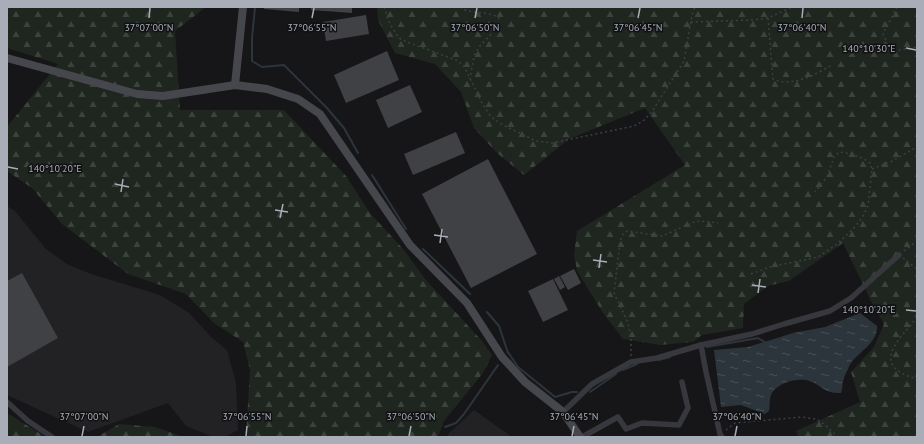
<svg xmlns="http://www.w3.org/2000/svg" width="924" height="444" viewBox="0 0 924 444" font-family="'PT Sans',sans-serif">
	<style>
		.built { fill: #222225 }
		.forest { fill: url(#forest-firs) }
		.water { fill: url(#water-ripples) }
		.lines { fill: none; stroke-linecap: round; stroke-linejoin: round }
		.stream { stroke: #2c353c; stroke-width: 2 }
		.building { fill: #404145 }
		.path { stroke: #3d3f44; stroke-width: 1.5; stroke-dasharray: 2 3; stroke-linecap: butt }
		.street { stroke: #37383d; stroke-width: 5.5 }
		.secondary { stroke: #45474d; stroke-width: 8 }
		.ticks { fill: none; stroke: #a8adb8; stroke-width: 1.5 }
		.ticks-label { font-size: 10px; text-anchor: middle; fill: #a8adb8; stroke: #111113; stroke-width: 3; stroke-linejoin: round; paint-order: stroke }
	</style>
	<defs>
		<pattern id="forest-firs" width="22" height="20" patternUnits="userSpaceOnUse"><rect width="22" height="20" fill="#1e261f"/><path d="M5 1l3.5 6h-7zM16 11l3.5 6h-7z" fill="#3c433d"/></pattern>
		<pattern id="water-ripples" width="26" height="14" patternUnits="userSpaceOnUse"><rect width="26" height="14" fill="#2c353c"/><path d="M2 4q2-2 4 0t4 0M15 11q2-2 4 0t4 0" fill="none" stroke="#485056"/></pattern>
	</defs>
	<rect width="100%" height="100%" fill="#161618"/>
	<g class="built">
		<path d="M7,206L14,210L46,249L67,264L91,274L160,295L189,313L212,338L227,350L236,383L238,430L225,437H213L186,426L168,403L88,432L7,395Z"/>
		<path d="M474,410L512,437H447L449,433Z"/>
	</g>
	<g class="forest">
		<path d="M7,7H206L175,31L180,110H284L346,176L370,213L404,250L425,279L482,341L492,355L483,373L444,421L438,437H246L250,370L243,342L214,323L186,294L128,274L62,224L32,188L7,171V127L58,64L7,48Z"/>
		<path d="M377,7H917V437H798L796,431L860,402L851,372L874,347L884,324L873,305L843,243L789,281L768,286L744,304L743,328L702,335L693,342L660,345L623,339L603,313L577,271L574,255L577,231L685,165L645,108L569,139L524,175L497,153L474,128L461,92L435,64L395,53L378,20Z"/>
		<path d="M7,413L46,437H7Z"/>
		<path d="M119,424L155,427L184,437H97Z"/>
	</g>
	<path class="water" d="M860,313L877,326C878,344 857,352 849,366C848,370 845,374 844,378C842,383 843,388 841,393C823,393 824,387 810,381C798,377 776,383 771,395C769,400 770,406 769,411L765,414L741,405L721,407L714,350L748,347L793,333L825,327Z"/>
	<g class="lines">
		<g class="stream">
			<path d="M255,7L252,38V61L262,67L284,65L326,107L344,128L358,153"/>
			<path d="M372,175L406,229"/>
			<path d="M423,249L470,294"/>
			<path d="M487,312L499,326L508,353"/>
			<path d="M707,347L758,338L766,343"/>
			<path d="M508,352L518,367L555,397L572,392H577"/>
			<path d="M659,360L670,357"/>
			<path d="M623,370L637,364"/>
			<path d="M590,392L616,374"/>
			<path d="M445,427L456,423L464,414L498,365"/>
		</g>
	</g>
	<g class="building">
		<path d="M264,7H299V12L264,9Z"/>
		<path d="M311,7H352V13L311,10Z"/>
		<path d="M366,15L369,34L326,41L323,22Z"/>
		<path d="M387,51L399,80L346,103L334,75Z"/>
		<path d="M410,85L422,112L388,128L376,100Z"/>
		<path d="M456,132L465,153L413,175L404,154Z"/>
		<path d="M488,159L537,254L471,288L422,194Z"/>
		<path d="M574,269L581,283L568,290L560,276Z"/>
		<path d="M22,273L58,338L7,367V281Z"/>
		<path d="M559,276L565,287L560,290L554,279Z"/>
		<path d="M553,279L568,310L543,322L528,291Z"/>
	</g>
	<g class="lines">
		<g class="path">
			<path d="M384,7L390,24L399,38L407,42L456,60L464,66L482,103L491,117L503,125L536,141L552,143L634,126L643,121L651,113L684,61L692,15L695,7"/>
			<path d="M460,7C471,15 487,10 499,18L498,27L479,47L474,56L470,79"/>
			<path d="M897,7L883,34L888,45L892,49L900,50L917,47"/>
			<path d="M768,18L773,79C792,88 816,74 832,65"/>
			<path d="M691,22L752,20L768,18L792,7"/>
			<path d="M872,169L892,161L917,147"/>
			<path d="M904,251L917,241"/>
			<path d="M903,258L917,269"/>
			<path d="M751,274L770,267L818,257L837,244L853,229L862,218L868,206L872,169L870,163L864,159L852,154L839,152L834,157L827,177L815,192"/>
			<path d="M917,317C899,341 868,365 917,379"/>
			<path d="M631,356V337L628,323L614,293L620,241L623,234L627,231L662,236L694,222L700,221L718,223"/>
			<path d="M726,430L735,423L802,417L816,419L824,424L838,437"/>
		</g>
		<g class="street">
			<path d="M701,345L706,372L720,434L722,437"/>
			<path d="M7,402L28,421L52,437"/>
			<path d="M563,412L592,384L631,362L657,358L701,345L752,334L784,324L830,311L851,298L899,255"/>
			<path d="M582,437L618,417L626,429L642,423L679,425L688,408L682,382"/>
		</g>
		<g class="secondary">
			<path d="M7,58L137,94L163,96L235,85L267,89L298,99L320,114L410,245L467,303L502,357L525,382L563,412L580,437"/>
			<path d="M235,85L243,7"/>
		</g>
	</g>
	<path class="ticks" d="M149,18L150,8M312,18L314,8M475,18L477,8M638,18L640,8M802,18L803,8M906,48L916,50M8,167L18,169M115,184L129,187M121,192L123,179M275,210L288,212M280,218L283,204M434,235L448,237M440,243L442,229M593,260L607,262M599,268L601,254M752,285L766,287M758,293L760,279M906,310L916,311M82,436L84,426M246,436L247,426M409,436L411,426M572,436L574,426M735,436L737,426"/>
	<g class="ticks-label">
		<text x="149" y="31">37°07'00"N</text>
		<text x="312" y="31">37°06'55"N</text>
		<text x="475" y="31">37°06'50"N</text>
		<text x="638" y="31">37°06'45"N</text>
		<text x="802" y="31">37°06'40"N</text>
		<text x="869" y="52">140°10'30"E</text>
		<text x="55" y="172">140°10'20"E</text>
		<text x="869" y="313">140°10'20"E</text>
		<text x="84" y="420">37°07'00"N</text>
		<text x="247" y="420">37°06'55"N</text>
		<text x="411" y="420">37°06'50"N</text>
		<text x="574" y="420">37°06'45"N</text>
		<text x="737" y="420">37°06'40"N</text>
	</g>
	<rect width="924" height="444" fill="none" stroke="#a8adb8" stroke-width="16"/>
</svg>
